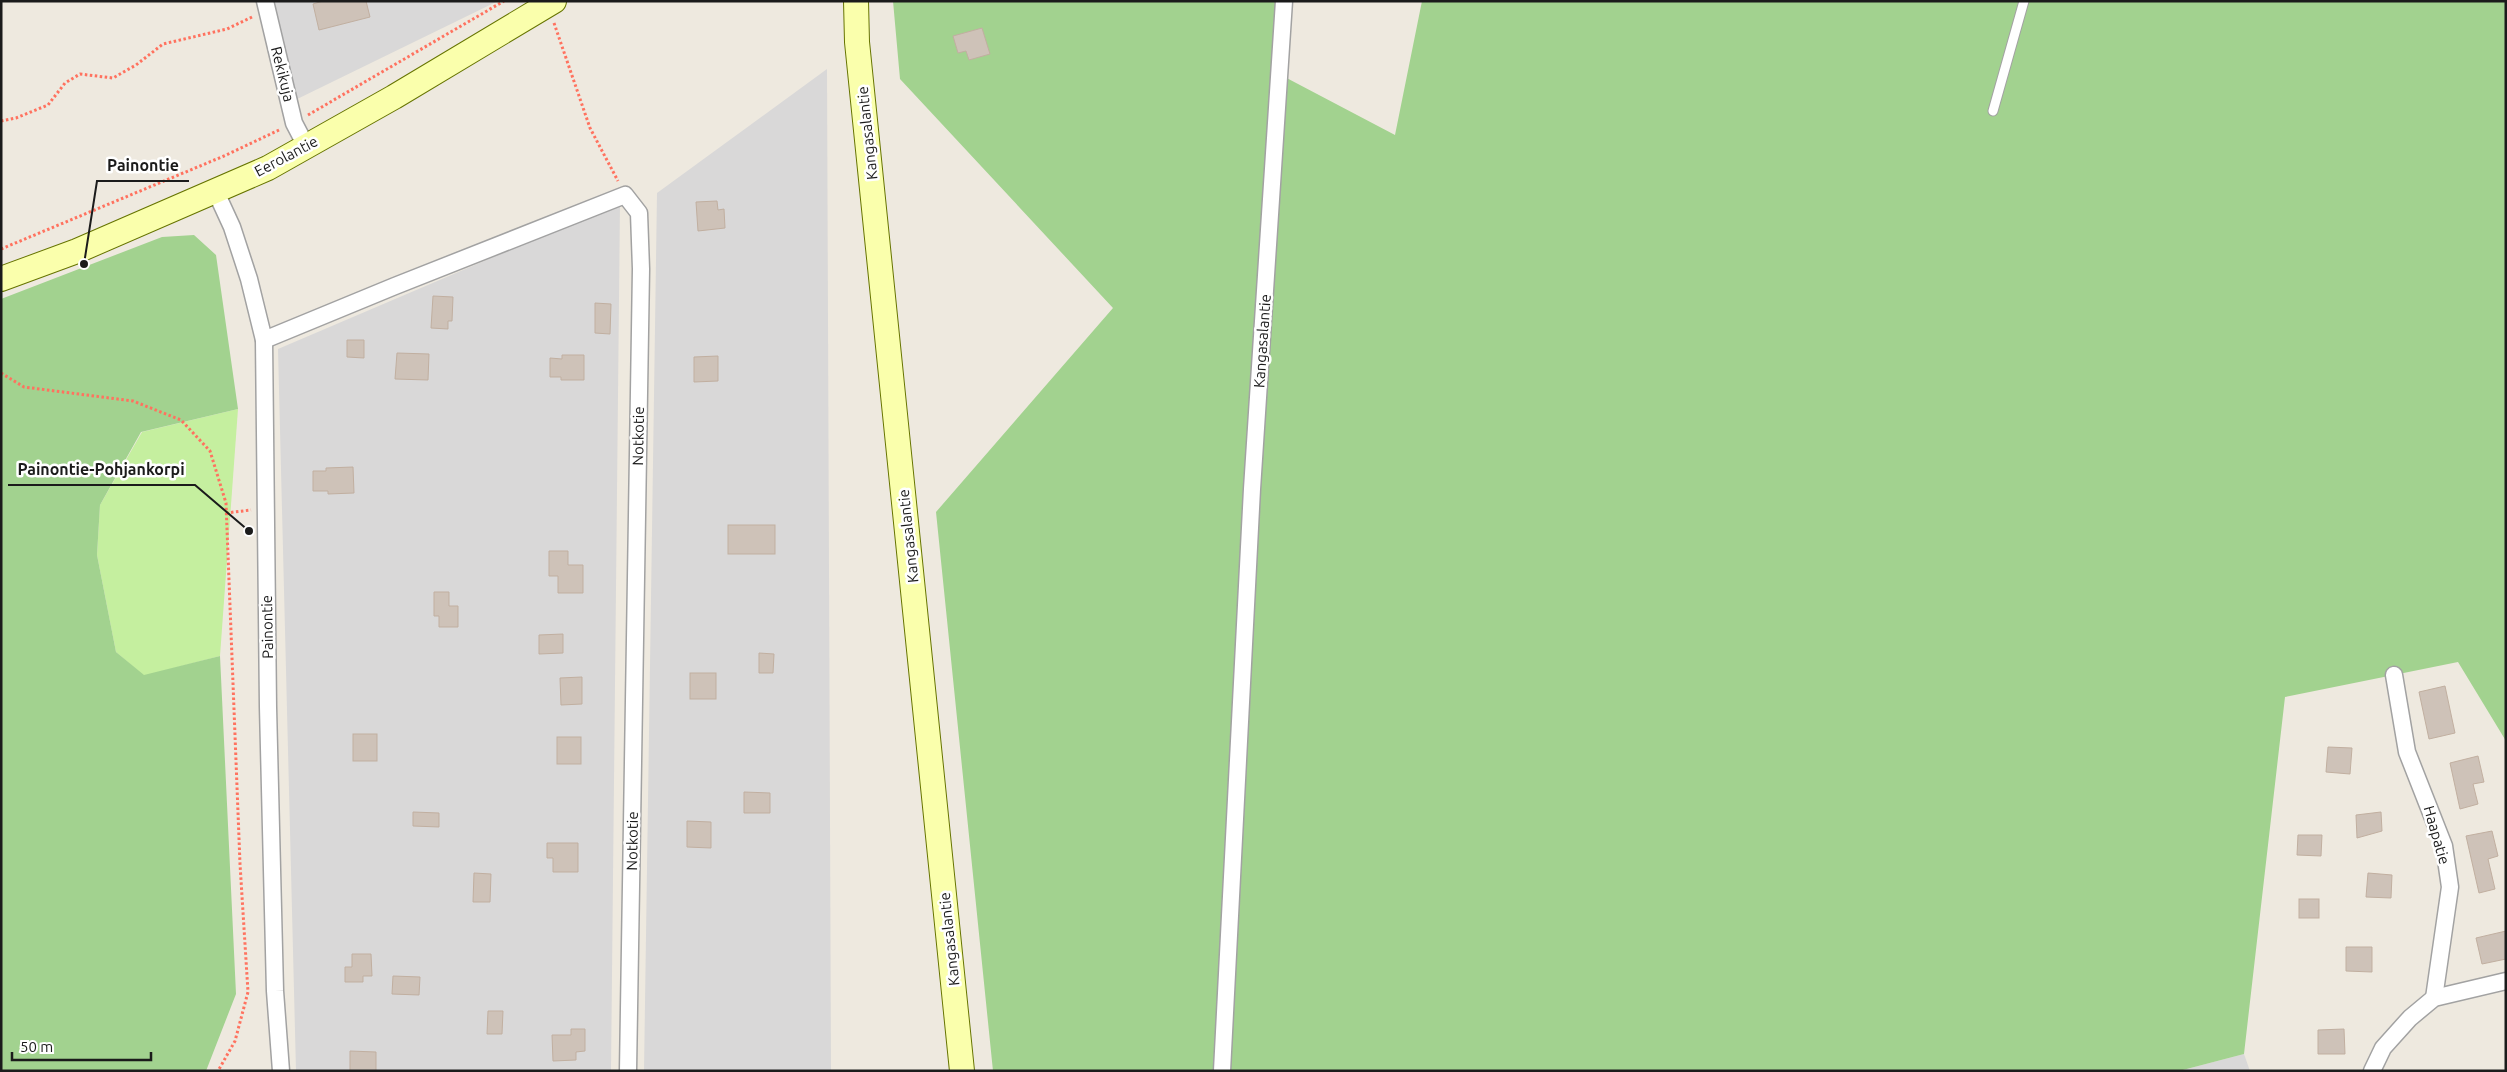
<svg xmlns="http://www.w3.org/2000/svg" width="2507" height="1072" viewBox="0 0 2507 1072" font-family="Ubuntu,sans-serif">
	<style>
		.residential { fill: #d9d8d8 }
		.grass { fill: #c5ef9f }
		.forest { fill: #a2d28f }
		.building { fill: #cec2b8; stroke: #c1afa0 }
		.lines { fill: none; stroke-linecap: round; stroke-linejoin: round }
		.lane-casing { stroke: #a2a2a2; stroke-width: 11 }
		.street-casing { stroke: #a2a2a2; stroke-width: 19 }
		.secondary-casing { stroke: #667400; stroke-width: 26 }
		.path { stroke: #ff725f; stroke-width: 3; stroke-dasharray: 2.5 2.5; stroke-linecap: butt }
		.lane { stroke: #fff; stroke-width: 9 }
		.street { stroke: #fff; stroke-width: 16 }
		.secondary { stroke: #faffac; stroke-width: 24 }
		.labels { text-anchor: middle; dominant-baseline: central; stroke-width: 5; stroke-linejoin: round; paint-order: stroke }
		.street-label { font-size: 15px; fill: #1b1b1b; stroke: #fff }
		.leader { fill: none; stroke: #1b1b1b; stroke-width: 2 }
		.callout-dot { fill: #1b1b1b; stroke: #fff; stroke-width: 2 }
		.callout-label { font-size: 16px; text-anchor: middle; font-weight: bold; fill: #1b1b1b; stroke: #fff; stroke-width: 5; stroke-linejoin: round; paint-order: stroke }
	</style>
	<rect width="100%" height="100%" fill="#eee9df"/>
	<g class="residential">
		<path d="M266,1H498L289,103Z"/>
		<path d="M827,69L831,1071H644L657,193Z"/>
		<path d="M620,203L611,1071H296L278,349Z"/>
		<path d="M2244,1054L2250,1071H2179Z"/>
	</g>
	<path class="grass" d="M238,409L220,656L144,676L116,652L97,555L100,505L142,432Z"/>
	<g class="forest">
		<path d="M893,1H1278L1224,1071H993L936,512L1113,308L900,79Z"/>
		<path d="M1422,1H2506V741L2458,662L2285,697L2244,1054L2179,1071H1225L1279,74L1395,135Z"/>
		<path d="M194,235L216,255L238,409L141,432L100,505L97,555L116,652L144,675L220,656L236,994L206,1071H1V299L162,237Z"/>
	</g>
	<g class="building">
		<path d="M323,1H366L370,17L319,30L313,4Z"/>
		<path d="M982,28L990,54L969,60L966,51L958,53L953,36Z"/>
		<path d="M717,201L718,210L724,209L725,228L698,231L696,202Z"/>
		<path d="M433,296L453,297L452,321H448V329L431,328Z"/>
		<path d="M595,303L611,304L610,334L595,333Z"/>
		<path d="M347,340H364V358L347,357Z"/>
		<path d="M397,353L429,354L428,380L395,379Z"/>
		<path d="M562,355H584V380H561V377H550V358L562,359Z"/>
		<path d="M718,356V381L694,382V357Z"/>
		<path d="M353,467L354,493L328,494V491H313V471H326V468Z"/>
		<rect x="728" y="525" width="47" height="29"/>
		<path d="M549,551H568V565H583V593H558V576H549Z"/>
		<path d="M434,592H449V606H458V627H439V616H434Z"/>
		<path d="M563,634V653L539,654V635Z"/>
		<path d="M759,653L774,654L773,673H759Z"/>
		<rect x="690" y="673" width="26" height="26"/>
		<path d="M582,677V704L561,705L560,678Z"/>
		<path d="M2445,686L2455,733L2429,739L2419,692Z"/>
		<rect x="353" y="734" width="24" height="27"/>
		<rect x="557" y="737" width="24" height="27"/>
		<path d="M2328,747L2352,748L2350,774L2326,772Z"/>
		<path d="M2478,756L2484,782L2473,784L2478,804L2460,809L2450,763Z"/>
		<path d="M744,792L770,793V813H744Z"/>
		<path d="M413,812L439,813V827L413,826Z"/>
		<path d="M2381,812L2382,831L2357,838L2356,815Z"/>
		<path d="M687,821L711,822V848L687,847Z"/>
		<path d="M2492,831L2498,856L2488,859L2495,889L2479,893L2466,836Z"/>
		<path d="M2298,835H2322L2321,856L2297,855Z"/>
		<path d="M547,843H578V872H553V858H547Z"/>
		<path d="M474,873L491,874L490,902H473Z"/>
		<path d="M2368,873L2392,875L2391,898L2366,897Z"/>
		<rect x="2299" y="899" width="20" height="19"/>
		<path d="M2506,931V959L2482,964L2476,938Z"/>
		<path d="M2346,947H2372V972L2346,971Z"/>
		<path d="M352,954H371L372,976H363V982H345V967H352Z"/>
		<path d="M393,976L420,977L419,995L392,994Z"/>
		<path d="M488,1011H503L502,1034H487Z"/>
		<path d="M571,1029H585V1051L576,1052V1060L553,1061L552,1035H571Z"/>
		<path d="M2344,1029L2345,1054H2318V1030Z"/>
		<path d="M350,1051L376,1052V1071H350Z"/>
	</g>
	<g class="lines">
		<defs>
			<path id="lane" d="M1993,111L2024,1"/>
			<g id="street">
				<path d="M265,1L294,123L306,146"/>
				<path d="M215,190L232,227L249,279L264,340L268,707L275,991L281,1071"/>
				<path d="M264,340L395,286L625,195L639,213L641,269L628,1071"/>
				<path d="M2394,675L2407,752L2444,846L2450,887L2434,998"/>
				<path d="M1222,1071L1252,489L1284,1"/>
				<path d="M2372,1071L2383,1048L2410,1018L2434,998L2506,981"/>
			</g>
			<g id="secondary">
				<path d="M856,1L857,42L962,1071"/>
				<path d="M1,279L77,251L268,168L394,97L554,1"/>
			</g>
		</defs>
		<use href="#lane" class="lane-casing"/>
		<use href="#street" class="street-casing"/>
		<use href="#secondary" class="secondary-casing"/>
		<g class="path">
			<path d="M554,23L590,128L618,181"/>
			<path d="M308,115L504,1"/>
			<path d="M1,121L16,118L48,105L65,83L80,74L113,78L136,65L163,44L227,29L252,17"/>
			<path d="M1,249L224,156L279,130"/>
			<path d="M1,373L24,387L133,401L181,420L210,451L226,503L240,864L248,992L235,1041L218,1071"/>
			<path d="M226,513L251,510"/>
		</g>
		<use href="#lane" class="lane"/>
		<use href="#street" class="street"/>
		<use href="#secondary" class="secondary"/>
	</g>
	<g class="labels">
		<g class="street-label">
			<text transform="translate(283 74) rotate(76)">Rekikuja</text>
			<text transform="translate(867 133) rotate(-96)">Kangasalantie</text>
			<text transform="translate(286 156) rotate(-28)">Eerolantie</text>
			<text transform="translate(1262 341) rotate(-86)">Kangasalantie</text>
			<text transform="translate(638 436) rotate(-89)">Notkotie</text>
			<text transform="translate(908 536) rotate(-96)">Kangasalantie</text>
			<text transform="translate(267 627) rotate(-91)">Painontie</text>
			<text transform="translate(2437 835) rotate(74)">Haapatie</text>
			<text transform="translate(632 841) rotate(-89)">Notkotie</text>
			<text transform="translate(949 939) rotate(-96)">Kangasalantie</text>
		</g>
	</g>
	<path class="leader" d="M84 264L97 181H189M249 531L195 485H8"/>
	<g class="callout-dot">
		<circle cx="84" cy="264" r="5"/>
		<circle cx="249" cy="531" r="5"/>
	</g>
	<g class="callout-label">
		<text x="143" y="171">Painontie</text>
		<text x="101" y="475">Painontie-Pohjankorpi</text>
	</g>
	<rect width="2507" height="1072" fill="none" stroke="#1b1b1b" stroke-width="5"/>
	<path d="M12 1052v8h139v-8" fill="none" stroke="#1b1b1b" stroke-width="2.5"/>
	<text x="20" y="1052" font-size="15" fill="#1b1b1b" stroke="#ffffff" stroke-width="4" paint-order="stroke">50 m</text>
</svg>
